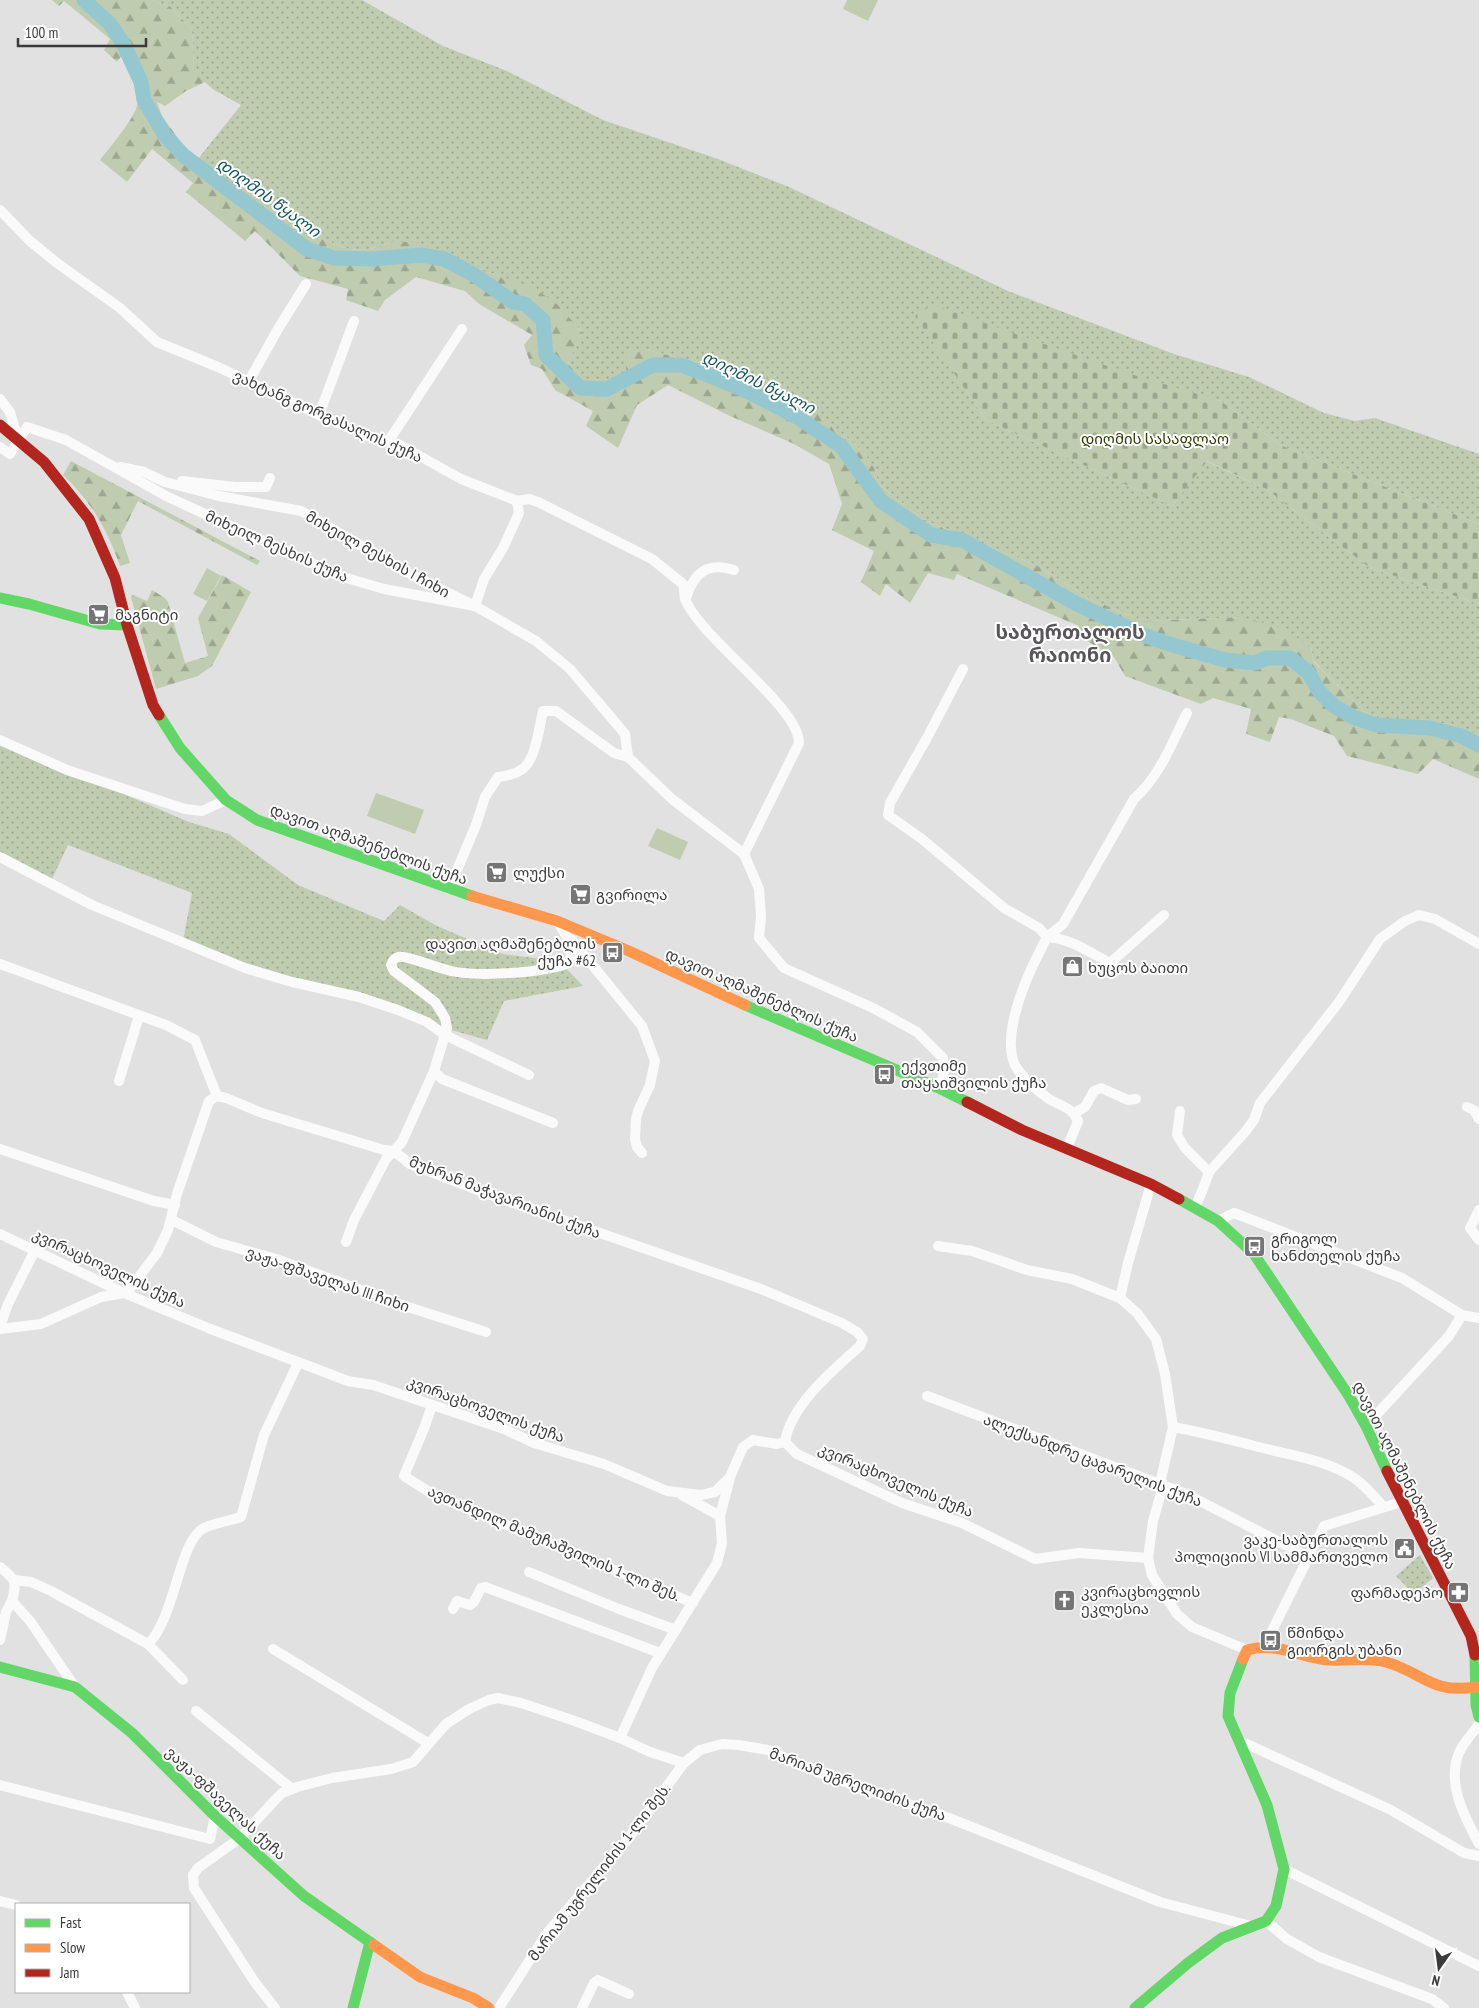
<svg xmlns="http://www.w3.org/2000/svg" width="1479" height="2008" viewBox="0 0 1479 2008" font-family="'PT Sans Narrow','Noto Sans Georgian',sans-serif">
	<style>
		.grass { fill: url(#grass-dots) }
		.forest { fill: url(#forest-firs) }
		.cemetery { fill: url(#cemetery-stones) }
		.garden { fill: #c0ccb0 }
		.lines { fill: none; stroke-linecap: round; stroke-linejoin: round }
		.river { stroke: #94c7d0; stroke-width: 15 }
		.street { stroke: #fbfafb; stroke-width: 10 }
		.fast { stroke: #63d668; stroke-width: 11 }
		.slow { stroke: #ff974d; stroke-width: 11 }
		.jam { stroke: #b3261e; stroke-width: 11 }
		.labels { text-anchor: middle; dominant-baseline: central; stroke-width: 4; stroke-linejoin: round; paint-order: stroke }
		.street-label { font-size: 15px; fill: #3c3b3c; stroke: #fff }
		.park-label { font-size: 15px; fill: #2a3c00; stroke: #fff }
		.poi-label { font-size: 15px; fill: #3c3b3c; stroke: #fff; text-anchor: start }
		.water-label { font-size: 16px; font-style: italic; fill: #16545f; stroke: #fff }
		.district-label { font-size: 20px; font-weight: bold; fill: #595659; stroke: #fff }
	</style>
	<defs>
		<pattern id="grass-dots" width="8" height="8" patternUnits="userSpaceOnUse" patternTransform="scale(1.25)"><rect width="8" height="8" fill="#c0ccb0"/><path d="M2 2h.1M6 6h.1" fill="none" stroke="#9da790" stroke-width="1.8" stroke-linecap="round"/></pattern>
		<pattern id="forest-firs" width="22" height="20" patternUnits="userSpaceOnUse" patternTransform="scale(1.25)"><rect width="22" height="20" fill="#c0ccb0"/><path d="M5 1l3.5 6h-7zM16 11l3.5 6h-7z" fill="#9da790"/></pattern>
		<pattern id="cemetery-stones" width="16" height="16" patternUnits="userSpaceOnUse" patternTransform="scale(1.25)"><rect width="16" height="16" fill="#c0ccb0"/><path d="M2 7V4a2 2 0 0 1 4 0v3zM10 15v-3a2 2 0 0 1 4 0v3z" fill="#9da790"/></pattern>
	</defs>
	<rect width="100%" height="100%" fill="#e2e1e2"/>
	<g class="grass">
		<path d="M151,0H362L443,46L507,71L603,120L718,159L789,187L1008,291L1174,354L1249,377L1324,413L1355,421L1375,418L1479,454V524L1280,445L1221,401L916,316L986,420L1172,506L1206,461L1266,489L1370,568L1479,604V735L1450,724L1380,720L1365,712L1331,679L1314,661L1311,647L1242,617L1144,621L1090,599L1038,566L922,519L879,484L874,468L863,452L845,436L768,382L751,375L647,350L634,380L622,389L581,381L568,363L582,331L571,321L503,278L436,250L394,242L366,250L349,249L316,237L271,195L234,184L198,159L241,105L214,90L194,73L192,30L171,7Z"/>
		<path d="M0,741L189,822L229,834L298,885L384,921L400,905L437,926L503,954L559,961L583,986L504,1001L487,1040L437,1026L406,1011L244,968L183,941L192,893L68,845L51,881L0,855Z"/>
		<path d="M1420,1555L1433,1578L1414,1594L1396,1576Z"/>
	</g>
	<g class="forest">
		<path d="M52,0H151L171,7L192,30L194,72L205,82L186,91L165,106L157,102L162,116L187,151L234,184L271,195L316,237L349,249L366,250L394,242H414L436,250L503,278L535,289L557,304L582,332L568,363L581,381L622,389L634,380L626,370L627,351L647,350L751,375L768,382L820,414L863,452L874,468L879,484L922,519L1038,566L1090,599L1144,621L1242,617L1282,628L1311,647L1314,662L1331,679L1365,712L1380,720L1450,724L1479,735V779L1433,759L1418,774L1347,756L1334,736L1291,719L1279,717L1270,742L1246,734L1251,709L1213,698L1201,704L1125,676L1114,657L1089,642L1075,636L1079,626L957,574L954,580L928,573L910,603L886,584L880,596L861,582L874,551L832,530L842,504L829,464L792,443L730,416L668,385L637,405L618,448L586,426L593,411L555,390L542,369L531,365L524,345L532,335L479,304L465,291L416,277L385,300L378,311L346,300L348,289L300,276L255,231L245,241L186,192L193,183L152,149L127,182L100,160C111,146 129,125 136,109C143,92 131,69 123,54L117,62L104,50L110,39L64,1L59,6Z"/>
		<path d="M71,461L260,561L257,565L138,501L121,535L130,563L120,566C108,531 91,501 63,475Z"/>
		<path d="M222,575L251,592L212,666L198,676L156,689L131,597L133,595L147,601L152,590L165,598L168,602L185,663L208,656L198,618Z"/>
	</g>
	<path class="cemetery" d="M931,304L1124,372L1221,401L1280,445L1479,524V604L1370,568L1266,489L1207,461L1172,506L986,420L915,316Z"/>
	<g class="garden">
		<path d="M847,0H878L868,21L843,9Z"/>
		<path d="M207,568L221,576L207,601L193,594Z"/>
		<path d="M376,793L424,810L415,834L367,816Z"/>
		<path d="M657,828L688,842L680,860L648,846Z"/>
	</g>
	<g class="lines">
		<path class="river" d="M84,0L110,24L123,43L141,82L144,100L164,134L183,155L307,249L334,258L372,259L421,255L444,259L473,274L513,302L525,304L543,320L546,355L580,388L607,389L653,365H681L708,375L749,392L797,417L841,446L881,501L931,535L962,540L1077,604L1141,634L1169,644L1225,660L1255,663L1267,658H1290L1308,672L1319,691L1334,706L1353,717L1376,725L1430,728L1462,736L1479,745"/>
		<g class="street">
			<path d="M0,210L30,241L57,263L120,308L157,342L218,367L319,415L366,435L400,445L461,479L517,501L529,499L538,502L652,559L683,584C684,588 684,594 685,599C701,639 799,706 799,743L744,854"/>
			<path d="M249,381L278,329L306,284"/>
			<path d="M0,399L10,412L18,440"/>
			<path d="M319,415L354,321"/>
			<path d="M388,442L462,329"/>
			<path d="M0,447L10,454L27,427L66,440L168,497L340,576L384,589L475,606L536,641L570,669L625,734L628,757L672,799L744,854L759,889L761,916L759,938L784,968L873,1008L917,1032L943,1058L944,1069L941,1089"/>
			<path d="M120,467L144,472L165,482L219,496L301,511L414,576L475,606L484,579L503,548L519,513L517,501"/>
			<path d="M182,481L235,487H266L270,478"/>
			<path d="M686,598C694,572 708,562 734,570"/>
			<path d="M963,669L928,736L890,803L888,815L922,839L1004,908L1039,928L1047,937C1072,939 1089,952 1110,963L1164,915"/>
			<path d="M0,740L67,770L185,809L202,811L226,800"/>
			<path d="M0,857L92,905L245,968L292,982L359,997L398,1010L427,1022L445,1035L529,1075"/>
			<path d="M449,889L476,825L485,797L498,777C506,776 514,775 521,770C536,761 539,727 543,711H556L614,753L628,757"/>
			<path d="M572,940L642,1026L655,1061L650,1085L638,1111L636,1119L635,1139L637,1147L642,1153"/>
			<path d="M0,964L166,1025L195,1040L217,1096"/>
			<path d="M434,1071L442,1079L553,1123"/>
			<path d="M119,1081L139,1016"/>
			<path d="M217,1096L226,1098L262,1113L384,1150L394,1151L410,1164L488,1194L761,1289L842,1323L857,1332L863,1339L860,1346C834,1369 790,1406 785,1442"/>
			<path d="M1467,1107L1474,1110L1479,1119"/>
			<path d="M1180,1111L1177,1135L1185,1148L1209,1172"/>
			<path d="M1074,1113L1085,1107L1094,1091L1101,1088L1128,1100L1136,1099"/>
			<path d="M1067,1148L1078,1121C1072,1107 1061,1106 1049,1099C1038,1091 1026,1081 1018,1070C998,1043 1025,980 1039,953C1042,948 1044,941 1048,936C1053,932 1059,928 1063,924L1134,799C1160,776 1172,743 1187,713"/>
			<path d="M0,1149L154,1201L175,1205"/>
			<path d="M1195,1207L1203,1189L1209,1172L1245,1132L1254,1120L1260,1103L1339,1002L1380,939L1405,921L1419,915L1435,919L1479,944"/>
			<path d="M1479,1210L1470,1228L1479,1240"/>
			<path d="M172,1220L216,1242L276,1259L405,1306L486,1332"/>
			<path d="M1218,1221L1234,1213L1402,1278L1462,1315L1479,1318"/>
			<path d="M0,1234L124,1293L208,1328L348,1381L373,1385L504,1429L534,1443L604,1464L667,1491L701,1495L715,1492L730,1477L743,1447L753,1440L777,1444L785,1442"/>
			<path d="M346,1242L354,1220L386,1159L402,1142L434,1071L447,1028L445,1018L435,1002L394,971L391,965C392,962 394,958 398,957C407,955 439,969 451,971C477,977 541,973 566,964C579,950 565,934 557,921"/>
			<path d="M938,1246L972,1251L1027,1270L1072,1279L1120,1298L1137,1313L1156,1339L1165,1374L1173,1427L1161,1479L1163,1486L1153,1521L1148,1558L1152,1575L1177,1614L1192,1627L1247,1650"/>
			<path d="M1120,1298L1128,1263L1151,1184"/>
			<path d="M0,1326L8,1304L35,1250"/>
			<path d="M0,1329L41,1324L101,1297L124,1293L129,1290L157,1253L168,1230L177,1194L209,1101L217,1096"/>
			<path d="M927,1396L1186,1494L1309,1557"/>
			<path d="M432,1405L425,1426L404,1476L434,1495L693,1603"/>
			<path d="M1366,1426L1449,1336L1462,1315"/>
			<path d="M1173,1427C1201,1432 1228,1439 1255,1446C1288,1455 1325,1459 1354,1478C1365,1485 1375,1498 1384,1507"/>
			<path d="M785,1442L797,1454L902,1503L962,1523L1035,1559L1079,1553L1148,1558"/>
			<path d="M682,1495L720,1516"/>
			<path d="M0,1567C16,1580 17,1581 12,1601L30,1621L75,1687"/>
			<path d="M529,1572L619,1609L676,1630"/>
			<path d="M15,1580L31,1582L51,1591L148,1644L183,1680"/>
			<path d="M453,1609L457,1601L470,1605L474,1602L481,1588L485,1587L660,1653"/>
			<path d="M0,1640L6,1612L12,1601"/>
			<path d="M148,1644C175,1619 179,1540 204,1528C215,1523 229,1521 241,1517L264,1435L298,1363"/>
			<path d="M1265,1645L1324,1526L1401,1502"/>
			<path d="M273,1649L428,1743"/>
			<path d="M196,1711L292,1789"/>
			<path d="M1479,1724C1473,1733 1463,1743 1459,1753C1446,1784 1465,1817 1479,1844"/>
			<path d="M620,1738L652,1668L717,1563L722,1543L720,1516L730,1478"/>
			<path d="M1238,1740L1391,1810L1464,1853L1479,1856"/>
			<path d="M0,1785L210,1839L215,1816"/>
			<path d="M1284,1869L1479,1966"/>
			<path d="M0,1901L16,1905"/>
			<path d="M1266,1921L1287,1939L1319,1957L1432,1999L1444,2008"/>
			<path d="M127,1992L135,2008"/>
			<path d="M275,2008L254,1981L194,1888L193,1875L198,1868L240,1838L275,1800L282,1793L297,1787L332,1778L391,1769L413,1762L446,1724L469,1709L489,1700L498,1698L521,1703L572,1720L620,1738L650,1752L684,1763L700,1750L722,1744L739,1745L768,1750L817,1772L949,1818L1160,1902L1251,1926"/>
			<path d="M499,2008L547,1933L628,1839L684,1763"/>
			<path d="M582,2008L594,1983L598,1980L629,1994"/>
		</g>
		<g class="fast">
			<path d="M0,598L29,604L100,624L127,625"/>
			<path d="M159,715L180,748L226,800L257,820L472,896"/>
			<path d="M745,1005L941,1089L967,1102"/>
			<path d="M1179,1199L1218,1221L1254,1254L1349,1396L1366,1426L1387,1471"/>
			<path d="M1475,1655L1476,1705L1479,1717"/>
			<path d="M0,1667L75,1687L132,1733L215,1816L304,1896L374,1945"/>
			<path d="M353,2008L370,1942"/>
			<path d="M1135,2008L1188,1963L1222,1938L1266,1921L1276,1906L1284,1869L1267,1805L1228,1716L1230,1693L1243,1659"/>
		</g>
		<g class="slow">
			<path d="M472,896L557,921L629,951L745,1005"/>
			<path d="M1243,1659L1247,1650C1277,1641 1300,1658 1329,1660C1348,1661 1367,1657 1386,1662C1424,1673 1431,1694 1476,1687"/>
			<path d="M374,1945L420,1977L473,1998L489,2008"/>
		</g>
		<g class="jam">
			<path d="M0,425L44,462L89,519L115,578L127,625L153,705L159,715"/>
			<path d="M967,1102L1022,1130L1151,1184L1179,1199"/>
			<path d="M1387,1471L1471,1636L1475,1655"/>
		</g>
	</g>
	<defs>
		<symbol id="supermarket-square" viewBox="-11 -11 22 22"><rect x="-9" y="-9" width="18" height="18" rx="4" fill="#767576" stroke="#fff"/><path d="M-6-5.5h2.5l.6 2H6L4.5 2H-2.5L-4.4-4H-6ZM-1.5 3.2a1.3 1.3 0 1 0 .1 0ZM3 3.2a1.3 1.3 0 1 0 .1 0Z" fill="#fff"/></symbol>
		<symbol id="bus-square" viewBox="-11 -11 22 22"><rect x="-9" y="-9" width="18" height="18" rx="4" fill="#767576" stroke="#fff"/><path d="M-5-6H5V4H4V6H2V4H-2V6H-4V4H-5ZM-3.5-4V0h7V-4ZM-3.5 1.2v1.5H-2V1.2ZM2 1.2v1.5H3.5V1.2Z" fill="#fff"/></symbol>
		<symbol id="shop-square" viewBox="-11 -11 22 22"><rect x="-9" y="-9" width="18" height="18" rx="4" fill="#767576" stroke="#fff"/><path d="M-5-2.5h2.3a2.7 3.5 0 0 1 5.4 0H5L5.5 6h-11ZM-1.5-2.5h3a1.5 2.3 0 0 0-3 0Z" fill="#fff"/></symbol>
		<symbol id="civic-square" viewBox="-11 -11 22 22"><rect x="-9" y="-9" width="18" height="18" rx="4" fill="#767576" stroke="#fff"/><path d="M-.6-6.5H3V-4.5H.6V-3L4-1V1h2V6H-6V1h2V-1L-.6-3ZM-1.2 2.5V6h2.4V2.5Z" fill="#fff"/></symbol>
		<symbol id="pharmacy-square" viewBox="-11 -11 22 22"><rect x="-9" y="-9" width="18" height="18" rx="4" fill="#767576" stroke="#fff"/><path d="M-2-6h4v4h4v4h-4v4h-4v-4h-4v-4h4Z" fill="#fff"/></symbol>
		<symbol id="church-square" viewBox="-11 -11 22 22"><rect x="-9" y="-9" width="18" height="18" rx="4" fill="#767576" stroke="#fff"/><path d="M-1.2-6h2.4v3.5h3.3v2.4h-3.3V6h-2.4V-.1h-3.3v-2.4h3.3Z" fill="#fff"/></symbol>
	</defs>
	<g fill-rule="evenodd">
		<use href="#supermarket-square" x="86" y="602" width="25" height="25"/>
		<use href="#supermarket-square" x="484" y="860" width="25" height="25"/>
		<use href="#supermarket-square" x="568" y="882" width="25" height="25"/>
		<use href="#bus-square" x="600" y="940" width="25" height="25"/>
		<use href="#shop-square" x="1060" y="954" width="25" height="25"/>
		<use href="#bus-square" x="872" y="1062" width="25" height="25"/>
		<use href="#bus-square" x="1242" y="1234" width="25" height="25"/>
		<use href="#civic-square" x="1392" y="1536" width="25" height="25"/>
		<use href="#pharmacy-square" x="1446" y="1580" width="25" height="25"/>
		<use href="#church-square" x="1052" y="1588" width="25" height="25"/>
		<use href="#bus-square" x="1258" y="1628" width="25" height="25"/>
	</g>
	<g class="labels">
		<g class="street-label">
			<text transform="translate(328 416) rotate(24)">ვახტანგ გორგასალის ქუჩა</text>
			<text transform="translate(277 546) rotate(24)">მიხეილ მესხის ქუჩა</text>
			<text transform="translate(378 554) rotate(29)">მიხეილ მესხის I ჩიხი</text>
			<text transform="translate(369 844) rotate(20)">დავით აღმაშენებლის ქუჩა</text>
			<text transform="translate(762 995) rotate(24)">დავით აღმაშენებლის ქუჩა</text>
			<text transform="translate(505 1197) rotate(21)">მუხრან მაჭავარიანის ქუჩა</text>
			<text transform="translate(109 1268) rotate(25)">კვირაცხოველის ქუჩა</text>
			<text transform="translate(328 1279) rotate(19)">ვაჟა-ფშაველას III ჩიხი</text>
			<text transform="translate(486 1409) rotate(20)">კვირაცხოველის ქუჩა</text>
			<text transform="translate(1093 1460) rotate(21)">ალექსანდრე ცაგარელის ქუჩა</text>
			<text transform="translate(1405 1475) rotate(63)">დავით აღმაშენებლის ქუჩა</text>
			<text transform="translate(896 1480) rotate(23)">კვირაცხოველის ქუჩა</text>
			<text transform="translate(554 1543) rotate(23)">ავთანდილ მამუჩაშვილის 1-ლი შეს.</text>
			<text transform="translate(858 1784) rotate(20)">მარიამ უგრელიძის ქუჩა</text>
			<text transform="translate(226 1803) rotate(43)">ვაჟა-ფშაველას ქუჩა</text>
			<text transform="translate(599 1872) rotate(-52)">მარიამ უგრელიძის 1-ლი შეს.</text>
		</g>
		<g class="park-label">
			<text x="1155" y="438">დიღმის სასაფლაო</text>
		</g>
		<g class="poi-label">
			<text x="115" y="614">მაგნიტი</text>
			<text x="513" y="872">ლუქსი</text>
			<text x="596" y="894">გვირილა</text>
			<text x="596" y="943" text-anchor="end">დავით აღმაშენებლის<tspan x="596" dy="17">ქუჩა #62</tspan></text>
			<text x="1088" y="967">ხუცოს ბაითი</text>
			<text x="901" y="1065">ექვთიმე<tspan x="901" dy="17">თაყაიშვილის ქუჩა</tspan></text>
			<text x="1271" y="1238">გრიგოლ<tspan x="1271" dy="17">ხანძთელის ქუჩა</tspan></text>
			<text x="1388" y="1539" text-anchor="end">ვაკე-საბურთალოს<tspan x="1388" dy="17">პოლიციის VI სამმართველო</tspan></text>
			<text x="1081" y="1591">კვირაცხოვლის<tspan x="1081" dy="17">ეკლესია</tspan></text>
			<text x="1443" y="1592" text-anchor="end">ფარმადეპო</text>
			<text x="1287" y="1632">წმინდა<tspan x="1287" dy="17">გიორგის უბანი</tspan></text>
		</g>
		<g class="water-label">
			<text transform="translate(269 197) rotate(36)">დიღმის წყალი</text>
			<text transform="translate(759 382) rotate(26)">დიღმის წყალი</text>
		</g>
		<g class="district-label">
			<text x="1070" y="632">საბურთალოს<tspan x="1070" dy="23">რაიონი</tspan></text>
		</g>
	</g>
	<rect x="15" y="1903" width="175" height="90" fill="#ffffff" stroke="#b1b1b1"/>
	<rect x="25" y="1919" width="25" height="8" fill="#63d668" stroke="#b1b1b1"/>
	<text x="60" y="1928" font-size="15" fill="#3c3b3c">Fast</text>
	<rect x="25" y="1944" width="25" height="8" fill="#ff974d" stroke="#b1b1b1"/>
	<text x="60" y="1953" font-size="15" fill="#3c3b3c">Slow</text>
	<rect x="25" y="1969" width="25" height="8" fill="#b3261e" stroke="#b1b1b1"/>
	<text x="60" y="1978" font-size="15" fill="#3c3b3c">Jam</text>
	<g transform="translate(1439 1968) rotate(194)" stroke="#ffffff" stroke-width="4" paint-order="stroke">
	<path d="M0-4L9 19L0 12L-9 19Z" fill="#3c3b3c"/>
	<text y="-8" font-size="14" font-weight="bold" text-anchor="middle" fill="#3c3b3c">N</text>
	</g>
	<path d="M18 38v8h128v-8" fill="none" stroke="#3c3b3c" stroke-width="2.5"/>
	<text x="25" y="38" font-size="15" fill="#3c3b3c" stroke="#ffffff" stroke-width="4" paint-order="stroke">100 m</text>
</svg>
